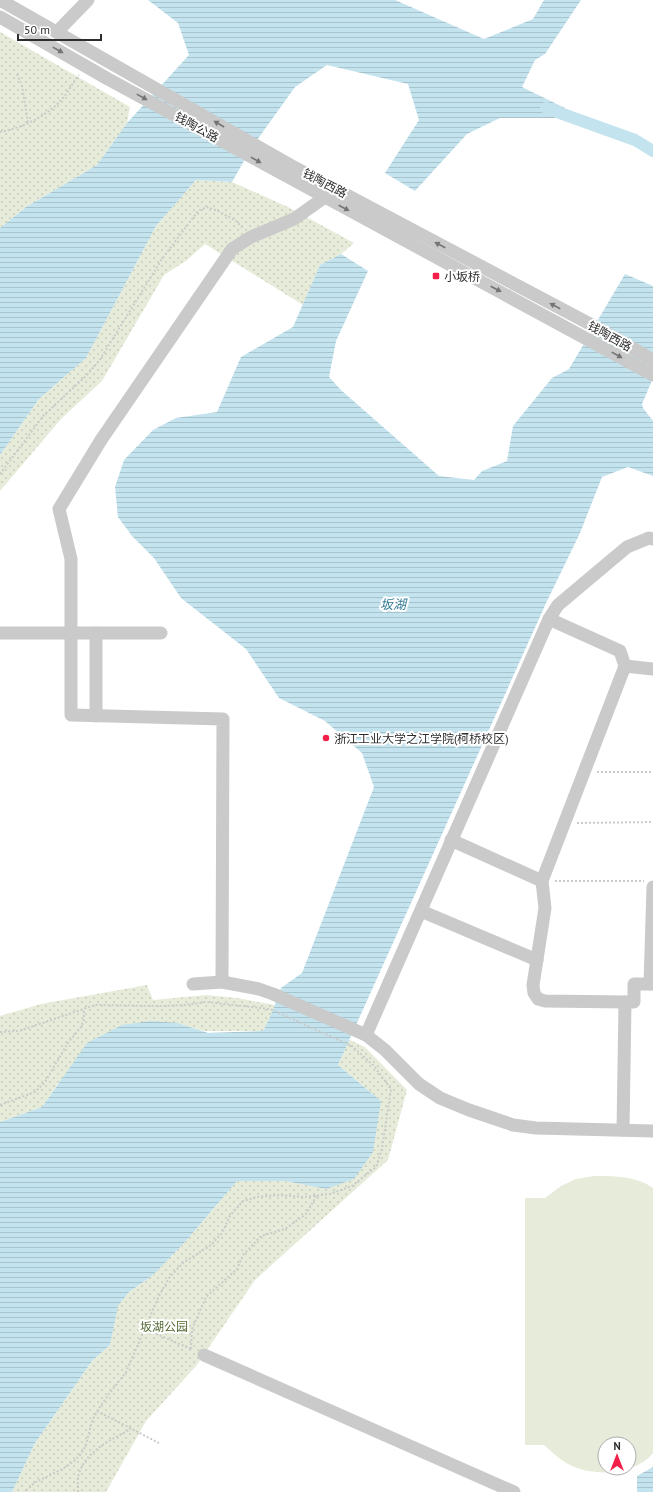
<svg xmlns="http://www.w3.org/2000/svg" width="653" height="1492" viewBox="0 0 653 1492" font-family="'PT Sans','Noto Sans SC',sans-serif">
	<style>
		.grass { fill: url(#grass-dots) }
		.pitch { fill: #e6ecd9; fill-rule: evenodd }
		.water { fill: url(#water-rules) }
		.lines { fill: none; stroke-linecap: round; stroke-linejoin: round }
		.canal { stroke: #c3e3ee; stroke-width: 12 }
		.path { stroke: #cacaca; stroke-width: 2; stroke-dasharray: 2 2; stroke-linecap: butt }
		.minor { stroke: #cacaca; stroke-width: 13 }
		.oneway { fill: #747474 }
		.poi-dot { fill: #f41f49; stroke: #fff; stroke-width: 1.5 }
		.labels { text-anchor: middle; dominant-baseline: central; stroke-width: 4; stroke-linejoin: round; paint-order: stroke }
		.street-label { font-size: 12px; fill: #2d2d2d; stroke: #fff }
		.poi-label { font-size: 12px; fill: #2d2d2d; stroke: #fff; text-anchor: start }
		.park-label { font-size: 12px; fill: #566c37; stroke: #fff }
		.water-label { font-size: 13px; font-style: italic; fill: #347c96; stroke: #fff }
	</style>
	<defs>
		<pattern id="grass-dots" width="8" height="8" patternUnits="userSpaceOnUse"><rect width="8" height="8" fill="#e6ecd9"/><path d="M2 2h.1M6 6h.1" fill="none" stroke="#c6cbbb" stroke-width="1.8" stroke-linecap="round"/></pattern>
		<pattern id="water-rules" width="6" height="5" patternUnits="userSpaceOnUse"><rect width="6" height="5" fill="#c3e3ee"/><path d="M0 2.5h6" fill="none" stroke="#a8c3cc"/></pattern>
	</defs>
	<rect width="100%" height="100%" fill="#fff"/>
	<g class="grass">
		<path d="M0,32L130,107L127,123L97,165L26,207L0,228Z"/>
		<path d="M196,180L232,182L288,207L354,243L341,254L320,265L303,305L205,244L187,260L164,275L102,381L61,419L0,491V455L39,399L86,358L156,226Z"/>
		<path d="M147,985L153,1000L206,995L237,998L275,1005L365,1047L407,1090L388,1160L255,1280L196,1366L146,1421L106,1492H12L35,1443L92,1361L110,1345L117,1306L129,1292L152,1276L185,1242L237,1181H285L326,1189L381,1101L338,1065L345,1049L271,1015L263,1031H203L178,1023L59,1082L42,1107L0,1122V1016L41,1004Z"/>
	</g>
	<path class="pitch" d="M594,1176C613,1176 637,1176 653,1188V1453C635,1476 592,1477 568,1464C559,1459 552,1452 544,1445H525V1198H545L561,1186L576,1179ZM605,1444H629V1468H605Z"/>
	<g class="water">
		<path d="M148,0H395L484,39L533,19L544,0H581L545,54L535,60L522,87L565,108L558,118H500L467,134L415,191L385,173L419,120L408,84L327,65L295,87L252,147L232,182L196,180L156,226L86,358L39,399L0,455V228L26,207L97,165L127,123L189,55L178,23Z"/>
		<path d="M341,254L368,271L336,341L329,377L342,391L439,476L474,480L482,471L507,461L513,426L552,378L569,369L625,274L653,286V378L642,404L643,408L653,421V476L628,467L602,477L580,533L547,601L338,1065L381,1101L373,1152L354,1179L326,1189L285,1181H237L185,1242L152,1276L129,1292L118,1306L110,1345L92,1361L35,1443L12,1492H0V1122L42,1107L87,1043L122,1025L151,1021L178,1023L208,1033L263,1031L271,1015L281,988L302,973L374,787L362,753L325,721L279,698L246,649L181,598L154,558L132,536L118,517L115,487L124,460L153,430L176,418L217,412L241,357L293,327L320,265Z"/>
		<path d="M653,1467V1492H637V1476Z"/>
	</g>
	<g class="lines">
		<path class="canal" d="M546,108L635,140L653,151"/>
		<g class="path">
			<path d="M17,74L22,86L28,122"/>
			<path d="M0,132C22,128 48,116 63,98C69,91 73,82 79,75"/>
			<path d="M0,474L44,415L86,376L99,361L162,259L198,211L207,207L218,211L236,221L244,229"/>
			<path d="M597,772H653"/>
			<path d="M577,823L653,822"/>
			<path d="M555,881H644"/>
			<path d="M0,1032L19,1031L95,1005L163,1006L185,1005L206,1002L270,1009L352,1046L374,1066L391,1089L382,1149L376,1167L352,1186L330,1194L304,1197L277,1195L257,1197L243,1201L230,1216L222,1233L211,1245L183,1263L169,1278L159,1296L126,1372C115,1387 103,1400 94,1417C88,1429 89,1444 80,1455C69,1468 51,1474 36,1482C32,1485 28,1489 24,1492"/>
			<path d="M0,1105L35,1092L45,1082L68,1043L81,1027L84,1019V1009"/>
			<path d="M145,1329L191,1349"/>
			<path d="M191,1349L192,1329L206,1297L237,1269L243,1255L261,1236L285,1229L306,1214L317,1195"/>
			<path d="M97,1411L159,1443"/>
			<path d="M78,1492C78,1486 77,1478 79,1473C87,1450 111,1440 131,1429"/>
		</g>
		<g class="minor">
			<path d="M0,0L290,165L590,324L653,360"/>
			<path d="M0,17L108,79L653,375"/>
			<path d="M57,32L88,0"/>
			<path d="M549,619L620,651L625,666"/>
			<path d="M0,633H161"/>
			<path d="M96,716V633"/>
			<path d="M451,840L542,881"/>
			<path d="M653,887L650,984H653"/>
			<path d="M421,911L537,960"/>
			<path d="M222,982L223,719L71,715V559L59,509L101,440L232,249L251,237L294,219L325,197"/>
			<path d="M193,984L222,982L259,989L273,994L366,1035L385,1050L419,1084L440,1098L469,1110L513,1125L536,1128L653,1131"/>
			<path d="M625,1002L545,1001L538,999L534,993L533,985L545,908L542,881L625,666L653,669"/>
			<path d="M366,1035L549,619L558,605L627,547L649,538L653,539"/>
			<path d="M623,1130L625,1002H634V984H650"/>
			<path d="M204,1355L514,1492"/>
		</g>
	</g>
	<defs><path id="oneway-solid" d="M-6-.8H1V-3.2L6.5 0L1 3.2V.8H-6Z"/></defs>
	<g class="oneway">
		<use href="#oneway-solid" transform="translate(58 50) rotate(29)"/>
		<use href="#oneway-solid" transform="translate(142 97) rotate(29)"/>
		<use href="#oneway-solid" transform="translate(219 124) rotate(-150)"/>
		<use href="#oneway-solid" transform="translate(256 160) rotate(29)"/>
		<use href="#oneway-solid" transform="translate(344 208) rotate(28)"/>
		<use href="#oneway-solid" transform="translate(440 245) rotate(-152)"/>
		<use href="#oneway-solid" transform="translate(496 289) rotate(28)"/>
		<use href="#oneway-solid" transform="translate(555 306) rotate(-152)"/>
		<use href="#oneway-solid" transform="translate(617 355) rotate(29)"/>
	</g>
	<g class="poi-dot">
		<rect x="432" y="272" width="8" height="8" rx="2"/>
		<circle cx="326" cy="738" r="4"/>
	</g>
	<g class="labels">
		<g class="street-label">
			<text transform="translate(197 127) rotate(29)">钱陶公路</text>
			<text transform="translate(325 183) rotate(28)">钱陶西路</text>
			<text transform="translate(610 336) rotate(29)">钱陶西路</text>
		</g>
		<g class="poi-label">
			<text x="444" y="276">小坂桥</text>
			<text x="334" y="738">浙江工业大学之江学院(柯桥校区)</text>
		</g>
		<g class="park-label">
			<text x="164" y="1326">坂湖公园</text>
		</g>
		<g class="water-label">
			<text x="393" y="604">坂湖</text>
		</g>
	</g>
	<g transform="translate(617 1456)"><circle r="19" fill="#ffffff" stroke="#ababab"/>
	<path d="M0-3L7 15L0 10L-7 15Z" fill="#f41f49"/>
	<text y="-6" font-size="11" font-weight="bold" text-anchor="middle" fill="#2d2d2d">N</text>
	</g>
	<path d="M18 34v6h83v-6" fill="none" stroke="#2d2d2d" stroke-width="2"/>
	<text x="24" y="34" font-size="12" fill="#2d2d2d" stroke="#ffffff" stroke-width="3" paint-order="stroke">50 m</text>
</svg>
